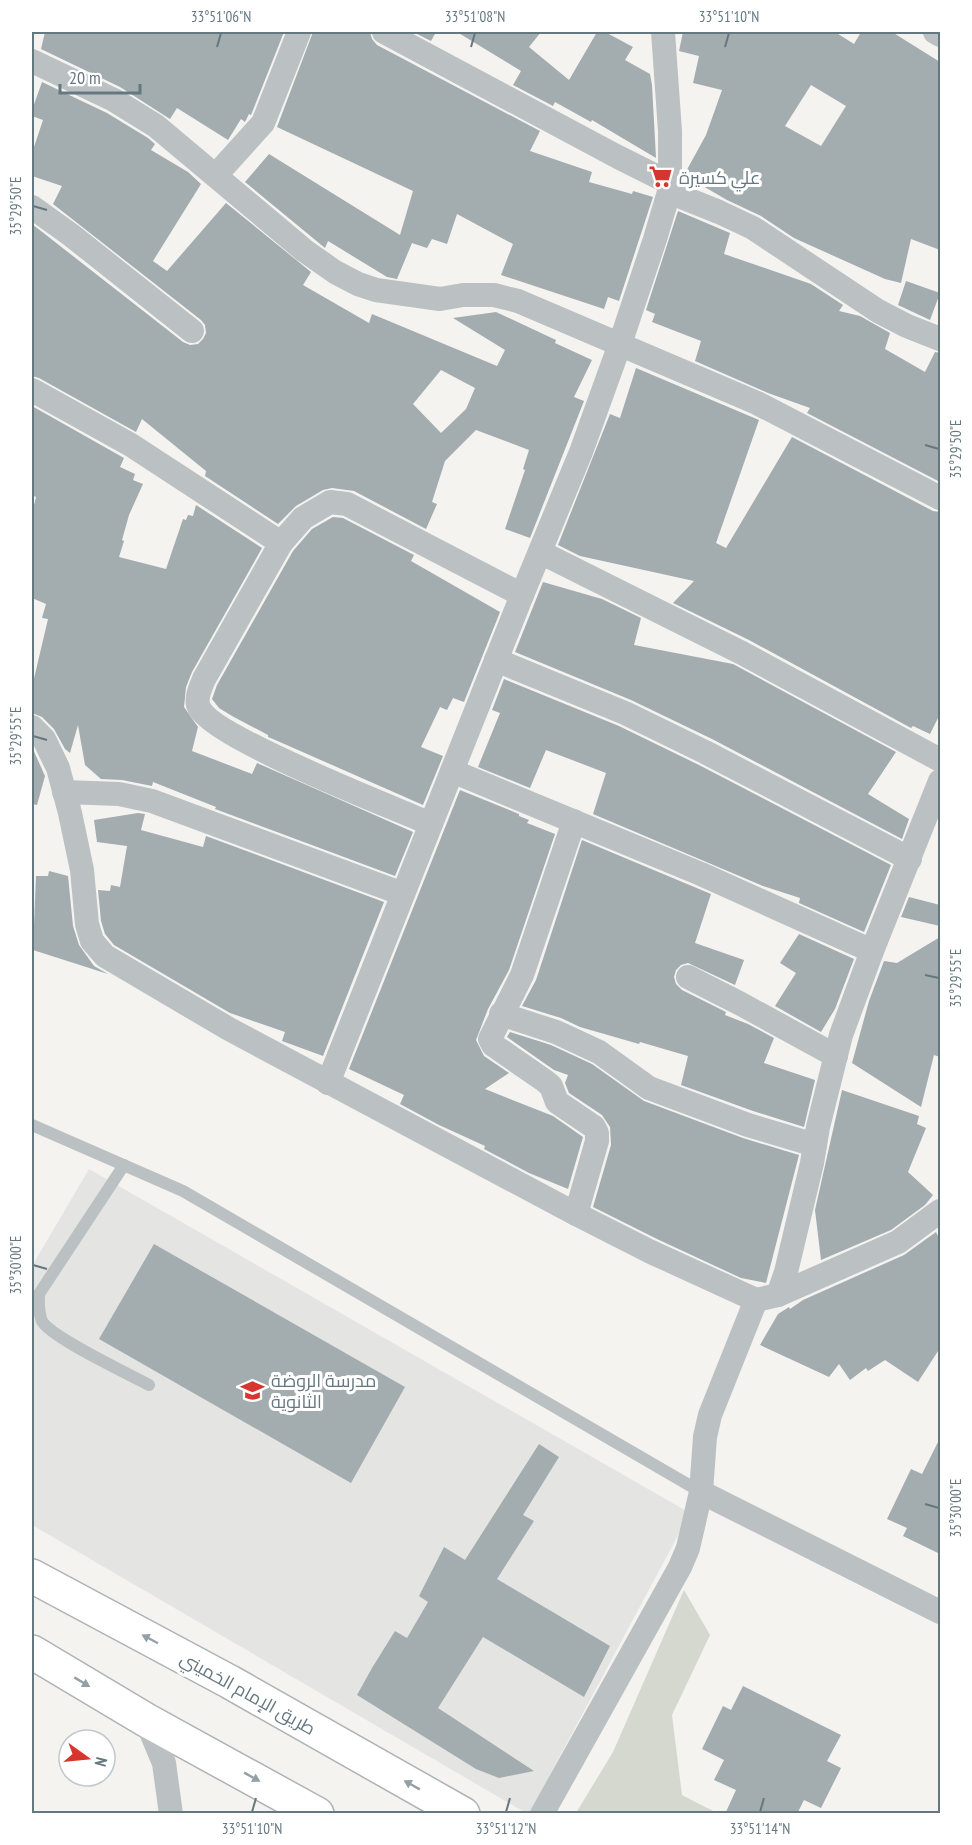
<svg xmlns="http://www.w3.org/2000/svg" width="972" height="1845" viewBox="0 0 972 1845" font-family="'PT Sans Narrow',Cairo,sans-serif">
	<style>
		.built { fill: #e4e5e3 }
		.green { fill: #d4d8cf }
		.building { fill: #a3acaf; fill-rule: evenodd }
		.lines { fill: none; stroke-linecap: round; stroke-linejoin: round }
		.trunk-casing { stroke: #aeb3b5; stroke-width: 36 }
		.service { stroke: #bbc0c2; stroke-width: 12 }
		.minor { stroke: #bbc0c2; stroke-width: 24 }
		.trunk { stroke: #fff; stroke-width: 33 }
		.oneway { fill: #93a0a5 }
		.ticks { fill: none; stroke: #65787f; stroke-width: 2 }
		.labels { text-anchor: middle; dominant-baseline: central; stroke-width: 6; stroke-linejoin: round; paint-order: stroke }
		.poi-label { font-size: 18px; fill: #65787f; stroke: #fff; text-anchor: start }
		.street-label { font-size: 18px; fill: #65787f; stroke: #fff }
		.neatline { fill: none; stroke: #65787f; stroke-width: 2 }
		.ticks-label { font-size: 15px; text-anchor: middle; fill: #65787f }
	</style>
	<rect width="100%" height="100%" fill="#f4f3f0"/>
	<path class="built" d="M89,1169L690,1513L529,1814L526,1813L32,1525V1266Z"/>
	<path class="green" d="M684,1590L710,1635L672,1715L682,1795L717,1813H576L613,1752Z"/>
	<g class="building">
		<path d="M45,32H284L251,115L249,114L245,122L241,119L228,140L177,108L170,119L120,87L41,49Z"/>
		<path d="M313,32H370L372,39L377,45L540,131L530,151L592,172L589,182L632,194L633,191L653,197L619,301L608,297L604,309L501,275L513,244L457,214L447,244L432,239L427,248L412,243L397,279L387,277L328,241L325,248L245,182L269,154L400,235L413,191L277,127Z"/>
		<path d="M413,32H436L431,41Z"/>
		<path d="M457,32H541L529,47L569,80L597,32H605L633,47L625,60L650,74L652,85L656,158L592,120L591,122L555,102L553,106L513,85L521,71Z"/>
		<path d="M683,32H835L854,44L861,32H892L940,62V250L911,239L901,283L885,279L794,238L761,216L727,200L684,175L706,135L722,90L693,83L699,56L679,51ZM811,85L846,106L821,146L785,126Z"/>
		<path d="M42,82L107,113L148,138L155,144L151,150L188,172L201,184L153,261L167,271L226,203L311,272L303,285L369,323L372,314L497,366L505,350L453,318L496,312L556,340L555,343L592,360L574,397L584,401L530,538L505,529L525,470L523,469L529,450L476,430L445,461L432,502L437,504L426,529L354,491L332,488L323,490L296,506L278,524L205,476L206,471L142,419L136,432L39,378L32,376V224L183,342L190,345L198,344L203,339L206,333L205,325L201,320L53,204L62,186L32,176V153L43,120L32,116V110ZM441,370L475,388L466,409L441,433L413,404Z"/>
		<path d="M678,211L730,233L724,254L811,284L843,305L839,311L860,316L890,333L885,349L925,372L935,352L940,353V482L807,413L810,408L768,393L695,361L701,341L652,322L655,314L646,310Z"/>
		<path d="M906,281L940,293L930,320L898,305Z"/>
		<path d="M636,368L759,420L716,543L726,548L792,437L933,511L940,512V714L930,734L913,726L911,728L749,640L673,603L694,581L580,556L558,545L610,414L620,418Z"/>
		<path d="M32,406L124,458L120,467L135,474L133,480L143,484L129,515L122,540L124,541L119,557L166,569L183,519L186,520L188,515L193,516L196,505L262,548L192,672L186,687L184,707L198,727L192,751L252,774L257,763L413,832L395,876L215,809L216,807L153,782L152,786L122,780L101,779L85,765L78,725L70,753L65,749L54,729L42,717L32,713V687L48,619L42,618L46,604L32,598V513L36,497L32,495Z"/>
		<path d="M333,517L343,518L414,555L411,561L500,612L464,702L453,698L447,710L440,707L421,747L443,756L423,805L273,739L268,737V735L232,716L219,708L212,699L217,685L293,551L312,529Z"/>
		<path d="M543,582L602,599L641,618L634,645L733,664L896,752L868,794L909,819L902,839L712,739L631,700L515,652Z"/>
		<path d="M504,679L619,726L699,765L891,865L864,932L799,903L800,898L763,886L593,814L606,773L546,750L530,788L478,767L500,713L492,710Z"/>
		<path d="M32,747L45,776L37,805L32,804Z"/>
		<path d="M460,790L519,814V816L529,820L527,823L555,834L509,970L488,1009L476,1040L484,1056L509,1073L485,1089L553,1116L583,1137L568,1189L529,1173L484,1149L485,1146L439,1125L400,1104L404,1095L349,1069Z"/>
		<path d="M138,813L145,814L141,830L203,847L206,836L384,902L323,1056L282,1041L285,1032L230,1013L114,945L105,934L101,921L98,890L110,891L111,885L120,887L127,846L97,842L94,820Z"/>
		<path d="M582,840L711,894L695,943L744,960L735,985L688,963L681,965L676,970L674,977L676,984L682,990L726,1012L725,1015L748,1024L774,1038L764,1063L815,1080L804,1127L753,1111L681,1085L688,1056L640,1042L639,1044L580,1027L561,1018L522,1006L536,980Z"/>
		<path d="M49,871L68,876L73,926L79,945L94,966L108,974L33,950L36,876H48Z"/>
		<path d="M909,897L940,905V926L901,917Z"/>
		<path d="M799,934L854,959L835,1009L821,1032L775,1006L796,973L780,963Z"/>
		<path d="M940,937V1057L934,1055L921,1107L852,1063L869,1001L884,961L897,963Z"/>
		<path d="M510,1032L551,1045L592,1064L644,1101L743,1138L799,1155L766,1283L741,1278L657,1239L593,1207L611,1145L610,1127L602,1115L569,1093L565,1083L568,1075L554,1070L507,1037Z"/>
		<path d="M842,1090L919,1116L917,1124L926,1128L908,1172L933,1195L925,1205L891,1230L821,1260L815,1210Z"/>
		<path d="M936,1232L940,1240V1348L918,1382L885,1360L868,1371L866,1368L850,1380L839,1364L829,1377L760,1345L778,1314L789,1307L790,1309L803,1300L904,1255Z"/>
		<path d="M154,1244L405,1387L351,1483L99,1339Z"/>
		<path d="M940,1438V1554L903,1536L907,1528L887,1519L911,1469L922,1474Z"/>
		<path d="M539,1444L559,1457L523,1515L534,1521L497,1579L610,1646L584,1697L483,1637L438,1708L534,1771L499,1778L476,1769L357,1695L372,1668L395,1631L407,1638L428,1602L419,1596L444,1547L465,1560Z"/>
		<path d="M743,1686L841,1735L827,1761L841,1768L821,1808L804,1800L797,1814H725L736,1790L714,1780L724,1760L702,1749L723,1706L731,1710Z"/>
	</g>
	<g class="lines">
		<defs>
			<g id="trunk">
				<path d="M32,1576L230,1682L463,1814"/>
				<path d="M32,1652L146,1720L317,1814"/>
			</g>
		</defs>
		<use href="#trunk" class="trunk-casing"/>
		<g class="service">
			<path d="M32,1125L183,1191L701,1492"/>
			<path d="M124,1165L39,1294C39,1303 38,1312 42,1321C50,1337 129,1374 149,1385"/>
		</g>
		<g class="minor">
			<path d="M384,32L618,157L670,183"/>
			<path d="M935,32L940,35"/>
			<path d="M32,61L114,100L156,126L305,251L335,272L358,284L376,290L440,299L463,295H494L518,301L757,403L940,498"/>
			<path d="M216,175L263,123L299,32"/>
			<path d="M669,192L719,212L753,228L878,311L907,326L940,339"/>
			<path d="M32,207L71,235L192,331"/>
			<path d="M32,390L131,445L281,543"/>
			<path d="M540,552L742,653L940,760"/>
			<path d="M496,660L625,713L705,752L910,859"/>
			<path d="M32,727L44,739L58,768L70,813L82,870L87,924L92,941L105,956L229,1029L576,1214L651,1252L756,1300"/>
			<path d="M452,771L701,874L872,951"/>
			<path d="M64,792L119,794L152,801L403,894"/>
			<path d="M574,821L522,975L490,1039L493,1045L545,1081L551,1086L557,1102L594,1127L597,1133V1141L576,1214"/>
			<path d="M431,824C395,808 207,736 198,705C196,696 201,687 204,679L281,543L303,518L330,502L347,504L522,595"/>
			<path d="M688,977L741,1004L836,1056"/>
			<path d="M501,1014L556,1032L599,1052L649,1088L748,1125L815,1145"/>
			<path d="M328,1083L522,595L581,452L620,344L655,239L669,192L670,183V131L663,32"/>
			<path d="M778,1295L898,1242L940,1211"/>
			<path d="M701,1492L940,1612"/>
			<path d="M146,1720L164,1763L171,1814"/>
			<path d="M542,1814L680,1567L688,1548L701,1492L705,1437L710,1415L756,1300L778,1295L786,1272L812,1163L818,1127L841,1035L872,951L940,781"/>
		</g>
		<use href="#trunk" class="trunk"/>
	</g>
	<defs><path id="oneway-solid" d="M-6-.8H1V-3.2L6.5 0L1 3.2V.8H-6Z" transform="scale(1.5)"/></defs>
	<g class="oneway">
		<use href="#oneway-solid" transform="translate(150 1639) rotate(-152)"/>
		<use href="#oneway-solid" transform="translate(82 1682) rotate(31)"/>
		<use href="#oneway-solid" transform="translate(252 1777) rotate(29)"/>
		<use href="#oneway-solid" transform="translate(412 1785) rotate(-151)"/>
	</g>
	<path class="ticks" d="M217,47L221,33M471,47L475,33M725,47L729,33M33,206L47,210M925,445L939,449M33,736L47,740M925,975L939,978M33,1265L47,1269M925,1504L939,1508M252,1812L256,1798M506,1812L510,1798M760,1812L764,1798"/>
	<defs>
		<symbol id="supermarket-bare" viewBox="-9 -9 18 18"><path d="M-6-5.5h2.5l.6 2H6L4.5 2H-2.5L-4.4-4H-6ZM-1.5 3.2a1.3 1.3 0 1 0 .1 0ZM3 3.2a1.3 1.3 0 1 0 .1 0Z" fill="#d6362d" stroke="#fff" stroke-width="2.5" paint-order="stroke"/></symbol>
		<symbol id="school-bare" viewBox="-9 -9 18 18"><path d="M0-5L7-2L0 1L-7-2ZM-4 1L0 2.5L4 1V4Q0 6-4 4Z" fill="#d6362d" stroke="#fff" stroke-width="2.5" paint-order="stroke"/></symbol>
	</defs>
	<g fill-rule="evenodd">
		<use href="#supermarket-bare" x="644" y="160" width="33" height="33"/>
		<use href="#school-bare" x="236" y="1374" width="33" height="33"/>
	</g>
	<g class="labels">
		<g class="poi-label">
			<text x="679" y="177">علي كسيرة</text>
			<text x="271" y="1380">مدرسة الروضة<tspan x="271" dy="21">الثانوية</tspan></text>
		</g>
		<g class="street-label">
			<text transform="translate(248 1693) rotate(29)">طريق الإمام الخميني</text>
		</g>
	</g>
	<rect width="972" height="1845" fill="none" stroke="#ffffff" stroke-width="66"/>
	<g transform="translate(87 1758) rotate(105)"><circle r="28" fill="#ffffff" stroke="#c1c9cc" stroke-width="1.5"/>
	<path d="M0-4.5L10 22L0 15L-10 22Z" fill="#d6362d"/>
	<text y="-9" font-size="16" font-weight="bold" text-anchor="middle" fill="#65787f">N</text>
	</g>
	<path d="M60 84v9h80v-9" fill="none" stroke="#65787f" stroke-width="3"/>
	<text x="69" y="84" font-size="18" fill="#65787f" stroke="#ffffff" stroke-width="4.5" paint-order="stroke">20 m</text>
	<rect x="33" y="33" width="906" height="1779" class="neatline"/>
	<g class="ticks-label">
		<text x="221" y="22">33°51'06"N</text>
		<text x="475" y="22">33°51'08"N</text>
		<text x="729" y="22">33°51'10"N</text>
		<text transform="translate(16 206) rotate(-90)" y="5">35°29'50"E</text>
		<text transform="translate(956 449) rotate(-90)" y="5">35°29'50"E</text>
		<text transform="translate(16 736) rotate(-90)" y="5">35°29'55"E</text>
		<text transform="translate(956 978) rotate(-90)" y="5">35°29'55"E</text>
		<text transform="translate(16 1265) rotate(-90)" y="5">35°30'00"E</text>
		<text transform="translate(956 1508) rotate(-90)" y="5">35°30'00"E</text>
		<text x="252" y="1834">33°51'10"N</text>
		<text x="506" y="1834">33°51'12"N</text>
		<text x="760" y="1834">33°51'14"N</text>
	</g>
</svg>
